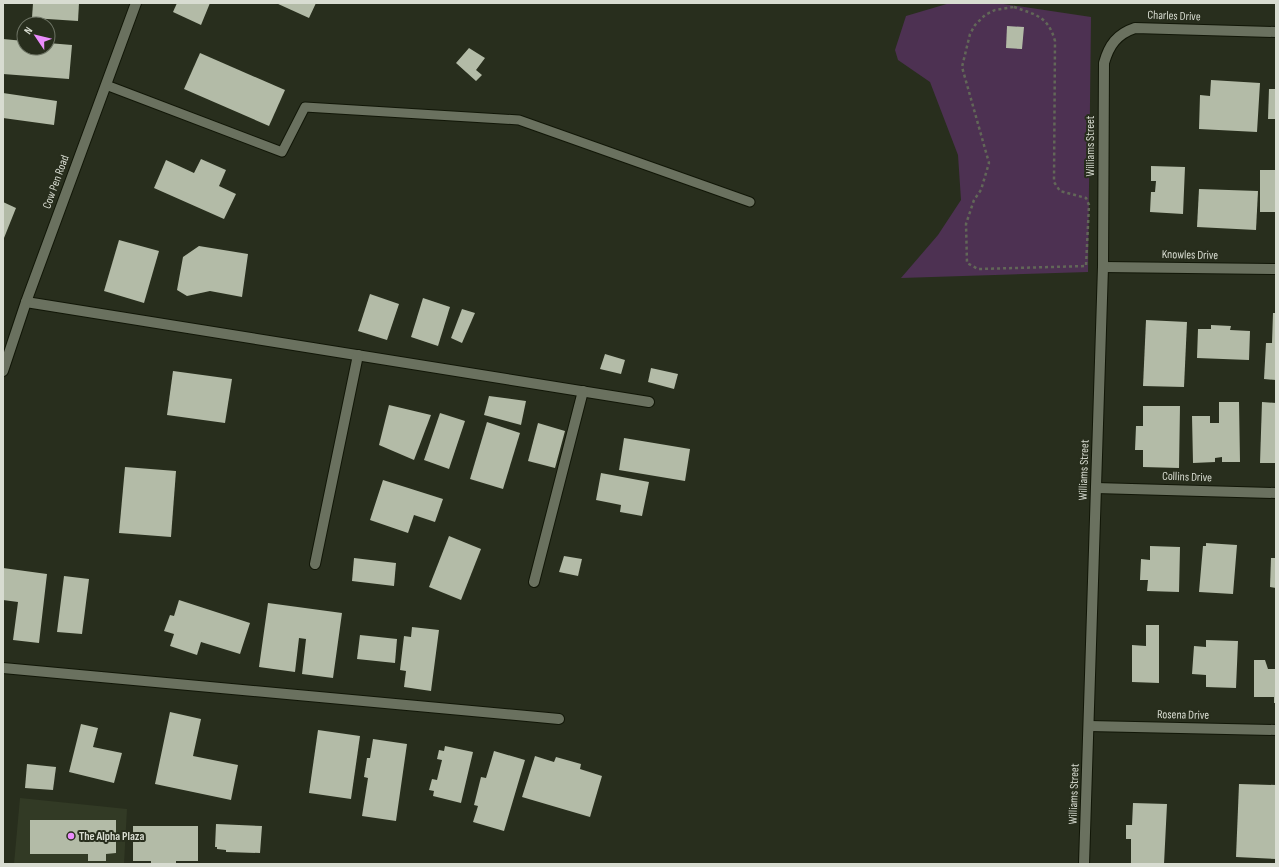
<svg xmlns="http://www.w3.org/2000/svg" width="1279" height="867" viewBox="0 0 1279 867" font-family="'Sofia Sans Condensed',sans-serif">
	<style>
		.built { fill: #323a25 }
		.green { fill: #4d3152 }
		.building { fill: #b3bba7 }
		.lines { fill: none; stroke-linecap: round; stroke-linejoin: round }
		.service-casing { stroke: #111607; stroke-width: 11 }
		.minor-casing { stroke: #111607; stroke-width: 12 }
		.secondary-casing { stroke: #111607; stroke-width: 12 }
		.path { stroke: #626758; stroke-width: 2.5; stroke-dasharray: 3 3; stroke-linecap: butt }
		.service { stroke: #6a715f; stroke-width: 9 }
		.minor { stroke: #6a715f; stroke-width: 10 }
		.secondary { stroke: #6a715f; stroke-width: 10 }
		.poi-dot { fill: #eb8dfc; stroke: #282e1d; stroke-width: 1.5 }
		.labels { text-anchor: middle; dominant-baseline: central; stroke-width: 4; stroke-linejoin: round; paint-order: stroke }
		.street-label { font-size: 12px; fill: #d8dcd1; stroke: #282e1d }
		.poi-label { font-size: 12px; font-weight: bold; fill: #d8dcd1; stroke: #282e1d; text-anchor: start }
	</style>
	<rect width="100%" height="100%" fill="#282e1d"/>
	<path class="built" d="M20,798L127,809L124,864H14Z"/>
	<path class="green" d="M950,3H997L1091,17L1088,272L901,278L938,235L961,200L958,155L930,82L898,60L895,50L906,16Z"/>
	<g class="building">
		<path d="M33,3H79L78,21L32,18Z"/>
		<path d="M177,3H210L201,25L173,12Z"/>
		<path d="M276,3H316L309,18Z"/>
		<path d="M1007,26L1024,27L1022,49L1006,48Z"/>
		<path d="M3,39L24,41V48H48V43L72,45L69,79L3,74Z"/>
		<path d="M469,48L485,58L476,70L482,75L476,81L456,63Z"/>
		<path d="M200,53L285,90L269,126L184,89Z"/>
		<path d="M1211,80L1260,83L1257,132L1199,129L1200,95L1210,96Z"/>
		<path d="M1269,89H1276V119H1268Z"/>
		<path d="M3,93L57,101L54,125L3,118Z"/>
		<path d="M201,159L226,170L219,186L236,194L224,219L154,188L166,160L194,173Z"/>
		<path d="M1151,166L1185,167L1183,214L1150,212L1151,192H1155L1156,181H1151Z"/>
		<rect x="1260" y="170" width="16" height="42"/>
		<path d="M1199,189L1258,191L1256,230L1197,227Z"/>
		<path d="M3,202L16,208L4,238L3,237Z"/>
		<path d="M119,240L159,251L144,303L104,291Z"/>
		<path d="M199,246L248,254L242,297L210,291L187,296L177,290L183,257Z"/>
		<path d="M370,294L399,304L387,340L358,331Z"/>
		<path d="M423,298L450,307L438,346L411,337Z"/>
		<path d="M462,309L475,313L462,343L451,338Z"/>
		<path d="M1273,313H1276V380L1264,379L1266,343H1272Z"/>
		<path d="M1146,320L1187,322L1184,387L1143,386Z"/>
		<path d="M1211,325L1231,326L1230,330L1250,331L1249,360L1197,358L1198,329H1211Z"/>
		<path d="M605,354L625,360L621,374L600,369Z"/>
		<path d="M651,368L678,374L674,389L648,382Z"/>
		<path d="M173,371L232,379L225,423L167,415Z"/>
		<path d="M489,396L526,401L521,425L484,415Z"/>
		<path d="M1219,402H1239L1240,462H1222V457L1215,458V462L1193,463L1192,416H1210V423H1219Z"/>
		<path d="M1262,402L1276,403V463H1260Z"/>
		<path d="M389,405L431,415L414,460L379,445Z"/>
		<path d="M1143,406H1180L1179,468L1143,467V450H1135L1136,426H1143Z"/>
		<path d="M440,413L465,421L449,469L424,460Z"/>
		<path d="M487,422L520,433L503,489L470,479Z"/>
		<path d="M538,423L565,431L555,468L528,461Z"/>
		<path d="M624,438L690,449L685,481L619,470Z"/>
		<path d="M125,467L176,471L171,537L119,533Z"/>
		<path d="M601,473L649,482L642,516L620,512L621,505L596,500Z"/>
		<path d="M383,480L443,499L435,522L414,515L408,533L370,520Z"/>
		<path d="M449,536L481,549L461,600L429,587Z"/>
		<path d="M1206,543L1237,545L1233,594L1199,592L1203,546H1206Z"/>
		<path d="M1150,546L1180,547L1179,592L1147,591L1148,580H1140L1141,559L1150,560Z"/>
		<path d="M564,556L582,559L578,576L559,572Z"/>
		<path d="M354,558L396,563L394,586L352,581Z"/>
		<path d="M1271,558H1276V588L1270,587Z"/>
		<path d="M3,568L47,574L39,643L13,640L18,602L3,600Z"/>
		<path d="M64,576L89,579L82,634L57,632Z"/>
		<path d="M179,600L250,623L240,654L201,642L197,655L170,646L174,634L164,631L170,615L174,616Z"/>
		<path d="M268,603L342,613L333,678L302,674L306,639L299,638L295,672L259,667Z"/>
		<path d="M1146,625H1159V683L1132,682V645L1146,646Z"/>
		<path d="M412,627L439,630L431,691L404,687L406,671L400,670L404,636L411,637Z"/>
		<path d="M360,635L397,639L395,663L357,659Z"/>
		<path d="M1206,640L1238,641L1236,688L1206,687V675L1192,674L1194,646L1206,647Z"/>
		<path d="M1254,660H1265L1268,669H1276V703H1274V697H1254Z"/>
		<path d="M170,712L201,719L193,756L238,765L231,800L155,784Z"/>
		<path d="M81,724L98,728L93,747L122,753L114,783L69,772Z"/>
		<path d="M318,730L360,736L351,799L309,793Z"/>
		<path d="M373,739L407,744L396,821L362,816L368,778L364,777L367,758H370Z"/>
		<path d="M445,746L473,752L461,803L433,796L434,791L429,790L432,779L437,780L442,760L437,759L439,750L444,751Z"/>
		<path d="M494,751L525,760L504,831L473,822L478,806L474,805L481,777L486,778Z"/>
		<path d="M535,756L554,762L556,757L581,764L580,769L602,776L590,817L522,797Z"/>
		<path d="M27,764L56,767L53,790L25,788Z"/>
		<path d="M1239,784L1276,785V859L1236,857Z"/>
		<path d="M1133,803L1167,804L1164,864L1131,863V839H1126V825H1132Z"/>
		<path d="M30,820H116V853L106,854V861H88V854H30Z"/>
		<path d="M216,824L262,826L260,853L226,852V850L217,849V847H215Z"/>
		<path d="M133,826H198V861H176V864H151V861H133Z"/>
	</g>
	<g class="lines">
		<defs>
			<path id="service" d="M106,85L282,152L305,107L519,120L750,202"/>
			<g id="minor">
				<path d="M1103,267L1276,269"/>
				<path d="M26,302L649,402"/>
				<path d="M1096,488L1276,493"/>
				<path d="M315,564L358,355"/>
				<path d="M534,582L583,391"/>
				<path d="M3,668L559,719"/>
				<path d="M1089,726L1276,730"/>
				<path d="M1084,864L1103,267L1104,63C1109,45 1117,34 1135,28L1276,32"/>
			</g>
			<path id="secondary" d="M3,371L26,302L136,3"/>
		</defs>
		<use href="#service" class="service-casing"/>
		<use href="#minor" class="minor-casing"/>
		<use href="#secondary" class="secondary-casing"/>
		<path class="path" d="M1014,7C1036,15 1048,16 1055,41L1054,182L1060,191L1086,198L1089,205L1086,266L978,269L967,263L966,224L974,200L981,190L989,163L962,67L970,34L975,25L985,15L995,10Z"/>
		<use href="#service" class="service"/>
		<use href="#minor" class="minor"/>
		<use href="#secondary" class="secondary"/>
	</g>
	<circle class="poi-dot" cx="71" cy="836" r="4"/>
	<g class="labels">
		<g class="street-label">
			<text transform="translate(1174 16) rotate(2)">Charles Drive</text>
			<text transform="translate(1090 146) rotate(-90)">Williams Street</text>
			<text transform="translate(56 182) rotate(-70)">Cow Pen Road</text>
			<text transform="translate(1190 255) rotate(1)">Knowles Drive</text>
			<text transform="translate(1084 470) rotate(-88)">Williams Street</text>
			<text transform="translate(1187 477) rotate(2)">Collins Drive</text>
			<text transform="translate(1183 715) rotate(1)">Rosena Drive</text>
			<text transform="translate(1074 794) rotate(-88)">Williams Street</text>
		</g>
		<g class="poi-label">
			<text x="79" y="836">The Alpha Plaza</text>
		</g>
	</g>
	<rect width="1279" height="867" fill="none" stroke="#d8dcd1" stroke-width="8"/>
	<g transform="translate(36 36) rotate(305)"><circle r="19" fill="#282e1d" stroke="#6e7465"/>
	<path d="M0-3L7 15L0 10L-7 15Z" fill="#eb8dfc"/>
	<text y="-6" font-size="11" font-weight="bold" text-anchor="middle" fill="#d8dcd1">N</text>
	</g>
</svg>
